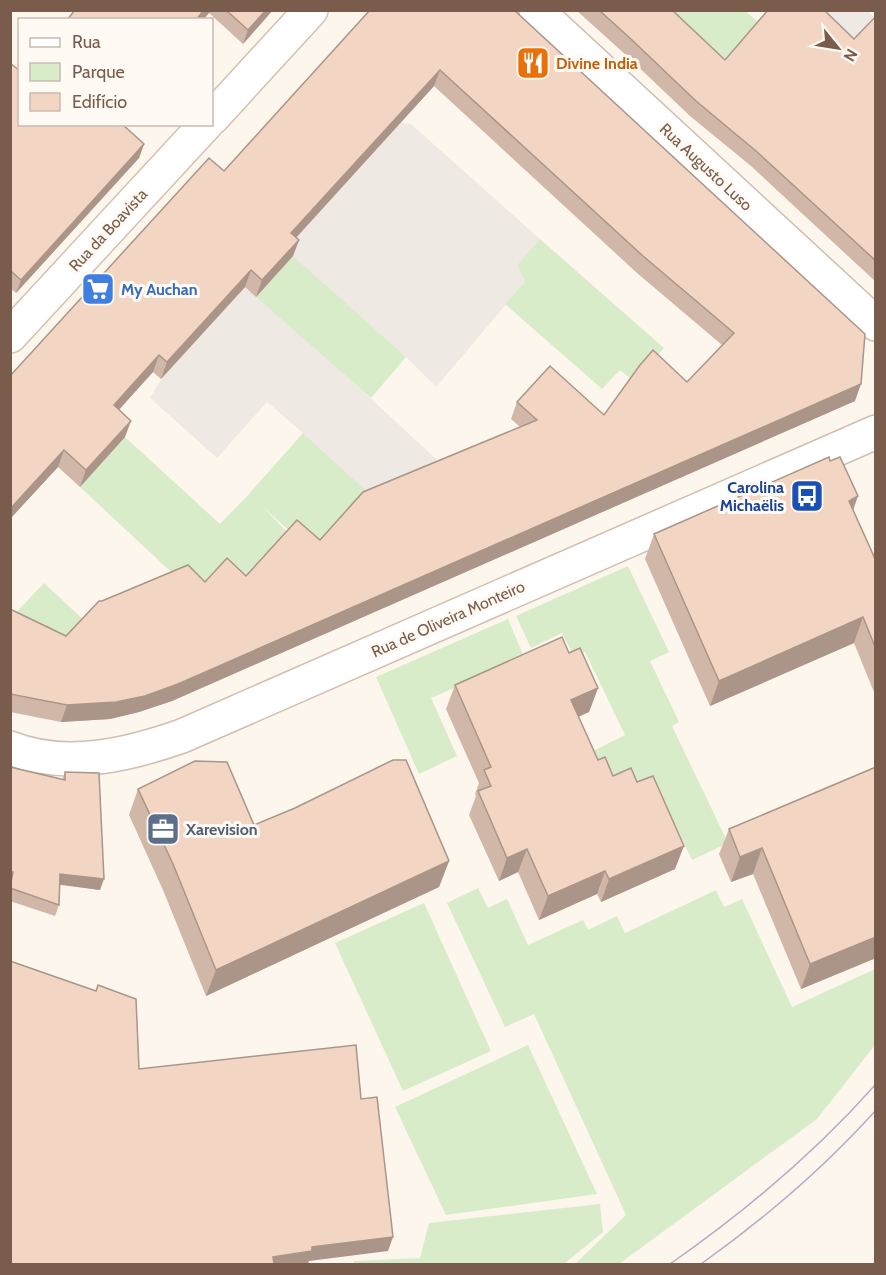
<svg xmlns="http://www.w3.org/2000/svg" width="886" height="1275" viewBox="0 0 886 1275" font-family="Cabin,sans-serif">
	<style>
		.industrial { fill: #efe9e4 }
		.green { fill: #d8ecc9 }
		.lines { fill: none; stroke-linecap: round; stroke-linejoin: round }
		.minor-casing { stroke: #d1beb0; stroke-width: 36 }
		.tertiary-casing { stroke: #d1beb0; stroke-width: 36 }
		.secondary-casing { stroke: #d6c0b0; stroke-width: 36 }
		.minor { stroke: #fff; stroke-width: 33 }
		.tertiary { stroke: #fff; stroke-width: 33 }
		.secondary { stroke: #fff; stroke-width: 33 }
		.tram { stroke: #b9a8c9; stroke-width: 1.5 }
		.wall { fill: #d1b7a8 }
		.shaded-wall { fill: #aa9588 }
		.building { fill: #f3d5c3; stroke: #aa9588; stroke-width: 1.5 }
		.labels { text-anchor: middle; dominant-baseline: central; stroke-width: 6; stroke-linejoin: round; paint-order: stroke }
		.food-label { font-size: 16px; font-weight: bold; fill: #c56008; stroke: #fffaf3; text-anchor: start }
		.street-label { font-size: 16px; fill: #7a5c4d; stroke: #fffaf3 }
		.shop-label { font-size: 16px; font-weight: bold; fill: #366cbe; stroke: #fffaf3; text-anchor: start }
		.transit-label { font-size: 16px; font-weight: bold; fill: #164399; stroke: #fffaf3; text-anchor: end }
		.service-label { font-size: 16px; font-weight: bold; fill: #4e5e75; stroke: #fffaf3; text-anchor: start }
	</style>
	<rect width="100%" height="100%" fill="#fdf6ec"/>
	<g class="industrial">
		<path d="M801,11H868L875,19L849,54Z"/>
		<path d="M400,123L411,124L540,239L517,265L525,282L436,387L406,357L285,250Z"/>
		<path d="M245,287L354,383L449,471L377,500L303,433L267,402L217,458L150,398L161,379Z"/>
	</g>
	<g class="green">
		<path d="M651,11H745L762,25L719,75Z"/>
		<path d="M540,239L664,348L634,382L620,370L602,389L505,304L525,282L517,265Z"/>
		<path d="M293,256L406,357L371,398L256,297Z"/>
		<path d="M303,433L390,512L316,555L262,506L291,536L240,593L199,598L80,487L125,437L220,524L249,494Z"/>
		<path d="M628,566L669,652L650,661L679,722L672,726L728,843L692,860L658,790L612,786L587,754L625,735L585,652L574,656L562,633L531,648L516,616Z"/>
		<path d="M44,583L87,623L70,642L10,619Z"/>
		<path d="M508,619L524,657L431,698L457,756L419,774L376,677Z"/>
		<path d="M478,888L488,908L507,899L528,945L583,920L588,930L617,916L625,933L716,890L724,907L742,899L792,1007L875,969V1045L817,1119L619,1264H575L626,1215L534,1014L505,1027L447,903Z"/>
		<path d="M424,903L491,1051L403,1091L335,943Z"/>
		<path d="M528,1045L597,1194L446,1215L395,1107Z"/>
		<path d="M600,1204L603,1232L564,1264H354V1261L420,1258L429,1223Z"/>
	</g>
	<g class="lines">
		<defs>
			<path id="minor" d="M536,10L876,324"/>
			<path id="tertiary" d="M10,748C66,770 128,755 182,736L876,432"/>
			<g id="secondary">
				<path d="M212,118L311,10"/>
				<path d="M10,336L206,124"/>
			</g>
		</defs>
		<use href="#minor" class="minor-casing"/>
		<use href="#tertiary" class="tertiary-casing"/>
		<use href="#secondary" class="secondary-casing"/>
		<use href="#minor" class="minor"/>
		<use href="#tertiary" class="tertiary"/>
		<use href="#secondary" class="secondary"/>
		<g class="tram">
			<path d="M670,1264C746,1211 814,1154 876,1084"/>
			<path d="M701,1264C764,1219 824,1168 876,1110"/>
		</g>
	</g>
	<g class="wall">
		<path d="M75,10H273L243,44L209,13L203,20H67Z"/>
		<path d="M370,10L855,401L172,701L139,712L110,719L61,722L10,712V609L66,636L102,601L205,582L246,576L320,540L520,427L511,419L517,402L604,415L687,382L722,345L637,273L434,86L296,237L299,240L293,256L256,297L245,287L161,379L153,372L119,409L125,437L80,487L58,467L10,519L224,171Z"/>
		<path d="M576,10H672L725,60L854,39L876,16V282L751,166L690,116L627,56Z"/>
		<path d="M10,63L20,124L144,144L139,158L16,293L10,288Z"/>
		<path d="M853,511L876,561V697L854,643L710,706L645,559L654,534Z"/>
		<path d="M569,653L598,688L589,712L578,717L598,760L613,776L675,869L601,902L597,894L539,920L518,872L499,881L469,815L476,796L475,794L479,783L446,709L455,685Z"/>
		<path d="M10,767L62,780L65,772L100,890L60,885L59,905L55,916L10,901Z"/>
		<path d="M876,767V958L801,989L753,874L731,882L719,854L729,829Z"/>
		<path d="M138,789L254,825L449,861L439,887L206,996L163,890L129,815Z"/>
	</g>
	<g class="shaded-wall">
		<path d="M204,10H210L209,13L203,20H196Z"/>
		<path d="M266,10H273L243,44L248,30Z"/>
		<path d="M440,70L434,86L285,250L291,233Z"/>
		<path d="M144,144L139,158L16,293L21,280Z"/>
		<path d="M299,240L293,256L256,297L262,280Z"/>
		<path d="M251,270L245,287L161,379L167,362Z"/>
		<path d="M159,355L153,372L108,422L114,405Z"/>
		<path d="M861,384L855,401L172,701L139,712L110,719L61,722L67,705Z"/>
		<path d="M131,421L125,437L80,487L86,470Z"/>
		<path d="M64,450L58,467L10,519V509Z"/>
		<path d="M858,496L849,522V501Z"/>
		<path d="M863,617L854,643L710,706L719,681Z"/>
		<path d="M598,688L589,712L562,724L571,700Z"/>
		<path d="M684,846L675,869L601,902L609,879Z"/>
		<path d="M762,848L753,874L731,882L740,857Z"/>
		<path d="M527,849L518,872L499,881L507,858Z"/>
		<path d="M449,861L439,887L206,996L216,970Z"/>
		<path d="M605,871L597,894L539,920L548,896Z"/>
		<path d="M60,874L104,879L100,890L57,884Z"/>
		<path d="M876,937V958L801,989L810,964Z"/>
		<path d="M393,1237L388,1251L309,1261L308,1264H270L273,1257L312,1247Z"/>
	</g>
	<g class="building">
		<path d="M75,10H204L196,20H67Z"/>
		<path d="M226,10H266L248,30Z"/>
		<path d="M370,10H514L865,334L861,384L178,684L145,696L116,702L67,705L10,694V609L66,636L99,601H102L188,565L205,582L227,558L246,576L297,520L320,540L363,492L537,420L517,402L550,366L604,415L640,365L653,350L687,382L734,333L643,256L440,70L291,233L299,240L262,280L251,270L167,362L159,355L114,405L131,421L86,470L64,450L10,509V376L209,158L224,171Z"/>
		<path d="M599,10H672L725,60L768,10H824L854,39L876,16V261L756,151L696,101L632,40Z"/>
		<path d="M10,63L20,71V124H122L144,144L21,280L12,272L10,274Z"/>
		<path d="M829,457L830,461L840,457L858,496L849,501L876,561V649L863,617L719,681L654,534Z"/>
		<path d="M562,637L569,653L580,648L598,688L571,700L598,760L605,757L613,776L631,768L637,782L653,776L684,846L609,879L605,871L548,896L527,849L507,858L478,791L491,786L484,770L491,767L455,685Z"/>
		<path d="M393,760H406L449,861L216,970L173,864L138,789L195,761L227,762L254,825L295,808Z"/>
		<path d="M10,767L65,780V772L99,773L104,879L60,874L59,905L10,888L13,872L10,871Z"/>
		<path d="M876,767V937L810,964L762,848L740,857L729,829Z"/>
		<path d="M10,961L96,991L98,985L136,999L139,1069L356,1045L361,1099L377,1097L393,1237L312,1247V1251L273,1257L274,1264H10Z"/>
	</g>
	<defs>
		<symbol id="restaurant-square" viewBox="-11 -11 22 22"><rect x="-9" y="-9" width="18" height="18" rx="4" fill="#e8710a" stroke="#fffaf3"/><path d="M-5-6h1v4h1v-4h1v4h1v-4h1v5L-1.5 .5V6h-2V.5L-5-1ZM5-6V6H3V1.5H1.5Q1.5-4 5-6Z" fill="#fff"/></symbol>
		<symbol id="supermarket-square" viewBox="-11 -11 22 22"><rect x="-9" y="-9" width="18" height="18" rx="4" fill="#3f7fe0" stroke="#fffaf3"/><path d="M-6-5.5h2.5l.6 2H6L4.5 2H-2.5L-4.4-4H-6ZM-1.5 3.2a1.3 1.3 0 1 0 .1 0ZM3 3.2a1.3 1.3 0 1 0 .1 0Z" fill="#fff"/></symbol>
		<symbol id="bus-square" viewBox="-11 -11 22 22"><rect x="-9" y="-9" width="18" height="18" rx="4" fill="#1a4fb4" stroke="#fffaf3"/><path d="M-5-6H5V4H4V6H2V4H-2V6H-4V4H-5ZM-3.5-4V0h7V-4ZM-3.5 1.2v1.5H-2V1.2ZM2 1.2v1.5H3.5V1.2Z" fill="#fff"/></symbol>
		<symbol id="office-square" viewBox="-11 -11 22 22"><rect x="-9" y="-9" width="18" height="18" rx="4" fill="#5c6f8a" stroke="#fffaf3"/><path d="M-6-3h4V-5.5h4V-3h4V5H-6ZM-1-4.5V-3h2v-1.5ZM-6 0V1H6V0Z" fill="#fff"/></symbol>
	</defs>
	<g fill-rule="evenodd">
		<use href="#restaurant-square" x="514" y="44" width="38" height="38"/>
		<use href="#supermarket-square" x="79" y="270" width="38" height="38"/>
		<use href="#bus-square" x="788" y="477" width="38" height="38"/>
		<use href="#office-square" x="144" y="810" width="38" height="38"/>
	</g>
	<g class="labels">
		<g class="food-label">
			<text x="556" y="63">Divine India</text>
		</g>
		<g class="street-label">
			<text transform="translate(706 167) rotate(43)">Rua Augusto Luso</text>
			<text transform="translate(108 230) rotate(-47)">Rua da Boavista</text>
			<text transform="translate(448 619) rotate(-24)">Rua de Oliveira Monteiro</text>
		</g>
		<g class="shop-label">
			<text x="121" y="289">My Auchan</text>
		</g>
		<g class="transit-label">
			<text x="784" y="487">Carolina<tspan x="784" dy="18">Michaëlis</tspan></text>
		</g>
		<g class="service-label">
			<text x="186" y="829">Xarevision</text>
		</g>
	</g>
	<rect width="886" height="1275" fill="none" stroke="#7a5c4d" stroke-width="24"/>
	<rect x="18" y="18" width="195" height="108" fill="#fffaf3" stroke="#cabbb1" stroke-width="1.5"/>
	<rect x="30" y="38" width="30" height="9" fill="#ffffff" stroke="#cabbb1" stroke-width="1.5"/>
	<text x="72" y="48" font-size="18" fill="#7a5c4d">Rua</text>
	<rect x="30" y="63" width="30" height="18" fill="#d8ecc9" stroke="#cabbb1" stroke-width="1.5"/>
	<text x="72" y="78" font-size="18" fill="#7a5c4d">Parque</text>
	<rect x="30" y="93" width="30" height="18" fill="#f3d5c3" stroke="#cabbb1" stroke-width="1.5"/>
	<text x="72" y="108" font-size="18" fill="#7a5c4d">Edifício</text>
	<g transform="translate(838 48) rotate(120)" stroke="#fffaf3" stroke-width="4.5" paint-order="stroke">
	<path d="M0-4.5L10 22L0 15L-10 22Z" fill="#7a5c4d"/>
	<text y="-9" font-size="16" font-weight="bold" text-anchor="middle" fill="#7a5c4d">N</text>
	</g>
</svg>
